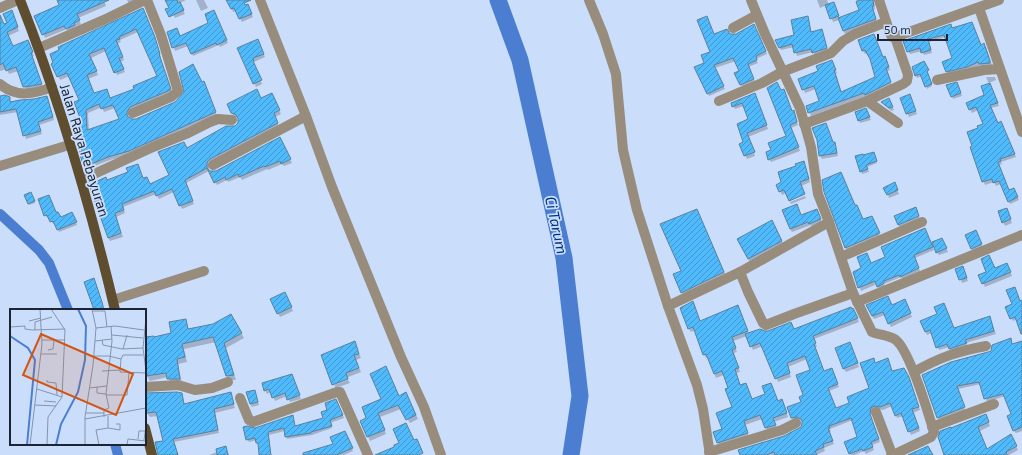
<svg xmlns="http://www.w3.org/2000/svg" width="1022" height="455" viewBox="0 0 1022 455" font-family="'Exo 2',sans-serif">
	<style>
		.shadow { fill: #0003; fill-rule: evenodd }
		.lines { fill: none; stroke-linecap: round; stroke-linejoin: round }
		.canal { stroke: #4b7ed0; stroke-width: 10 }
		.river { stroke: #4b7ed0; stroke-width: 17 }
		.building { fill: url(#building-hatch); stroke: #5b819c; fill-rule: evenodd }
		.minor { stroke: #988d7d; stroke-width: 10 }
		.major { stroke: #5f4d30; stroke-width: 10 }
		.labels { text-anchor: middle; dominant-baseline: central; stroke-width: 3.5; stroke-linejoin: round; paint-order: stroke }
		.street-label { font-size: 14px; fill: #1d2534; stroke: #cadefc }
		.water-label { font-size: 15px; font-style: italic; fill: #00327b; stroke: #cadefc }
		.inset-river { fill: none; stroke: #4b7ed0; stroke-width: 2 }
		.inset-road { fill: none; stroke: #8594ac; stroke-width: 1 }
		.view { fill: #d45410; fill-opacity: 0.15; stroke: #d45410; stroke-width: 2 }
		.inset-edge { fill: none; stroke: #1d2534; stroke-width: 2 }
	</style>
	<defs>
		<pattern id="building-hatch" width="6" height="6" patternUnits="userSpaceOnUse"><rect width="6" height="6" fill="#4fbafc"/><path d="M-1 1l2-2M0 6l6-6M5 7l2-2" fill="none" stroke="#4197cd"/></pattern>
	</defs>
	<rect width="100%" height="100%" fill="#cadefc"/>
	<g class="shadow">
		<path d="M58,0H104L106,6L78,18L81,24L75,27L76,29L68,32L67,29L45,38L35,16L60,6Z"/>
		<path d="M127,0H138L129,4Z"/>
		<path d="M166,0H186L180,3L185,14L175,18Z"/>
		<path d="M196,0H204L208,8L201,11Z"/>
		<path d="M228,0H243L245,6L249,8L253,17L242,22L236,11L233,12Z"/>
		<path d="M817,0H827L829,5L835,7L839,18L860,10L856,0H875L874,3L875,9L873,10L877,22L845,34L839,20L833,22L827,5L820,8Z"/>
		<path d="M143,9L156,42L161,57H160L172,93L132,110L128,116V118L132,120H136L176,103L185,93L202,83L206,86L217,116L132,154L110,160L87,169L85,166L80,101L70,76L60,80L52,64ZM138,32L159,77L135,89L110,99L108,93L94,94L88,79L98,75L91,58L106,51L117,75L125,72L120,62L124,60L117,44L121,42L120,40ZM102,107L104,112L115,108L120,120L89,131L88,113Z"/>
		<path d="M215,14L228,43L220,47L219,45L193,56L188,46L175,51L170,38L180,37L210,23Z"/>
		<path d="M13,15L19,31L8,36L13,47L28,41L34,56L32,57L43,88L26,90L18,71L9,74L7,69L0,71V27L8,24Z"/>
		<path d="M807,17L812,33H823L828,51L815,56L813,52L797,56L794,47L781,50L776,41L795,36Z"/>
		<path d="M972,23L981,46L984,45L986,47L992,65L982,67L981,65L969,70L948,74L947,71L953,59L946,37L929,42L932,53L924,55L922,51L910,54L908,51L904,42L951,25L953,29Z"/>
		<path d="M755,28L767,54L756,59L758,63L748,67L755,82L742,87L736,73L741,71L736,61L715,68L725,89L709,96L708,93L705,63L711,52L714,35H736Z"/>
		<path d="M874,35L883,58L885,57L887,60L890,70L887,71L892,86L868,98L866,96L811,116L807,106L820,101L816,89L805,93L799,80L820,72L832,61L837,73L836,74L842,93L876,77L868,53L865,54L863,51Z"/>
		<path d="M259,43L265,57L254,62L255,64L254,65L262,84L256,87L238,49Z"/>
		<path d="M925,65L932,86L927,89L922,76L917,78L913,67Z"/>
		<path d="M986,77H995L996,80L989,83L999,106L991,108L998,124L1002,125L1016,157L1001,162L1002,164L999,165L1009,191L1015,192L1019,200L1010,204L1001,184L996,186L994,182L985,185L971,148L974,147L979,129L985,124L978,110L972,113L967,103L986,96L989,84Z"/>
		<path d="M959,87L962,96L953,99L952,96Z"/>
		<path d="M781,91L792,112H793L795,115L798,125L791,128L800,151L771,162L769,159L772,151L787,137Z"/>
		<path d="M0,97L9,98L11,103L48,100L54,120L39,125L42,134L26,139L18,112L0,115Z"/>
		<path d="M273,97L281,114L275,117L279,127L209,165V171L186,183L194,204L182,209L174,192L159,199L156,194L123,207L125,213L116,217L123,237L110,241L108,237L107,181L139,168L143,179L150,185L171,176L187,150L238,125L240,120L238,118L234,117L232,113L261,99Z"/>
		<path d="M756,97L768,129L748,137L755,156L747,159L740,144L744,143L750,119L744,106L735,109L733,106Z"/>
		<path d="M901,99H911L917,114L909,117Z"/>
		<path d="M882,102H890L894,110L891,111Z"/>
		<path d="M867,113L871,120L860,123L859,120Z"/>
		<path d="M279,139L292,163L284,166L282,164L268,170L267,169L242,180L240,177L228,182L227,180L217,185L209,172H216Z"/>
		<path d="M818,140L835,143L838,156L822,159L820,156Z"/>
		<path d="M875,155L877,163L867,167L869,172L862,174L861,171L863,157Z"/>
		<path d="M803,162L810,182L782,195L777,185L782,183L797,166Z"/>
		<path d="M896,187L899,194L889,198L888,195Z"/>
		<path d="M825,192L855,207L863,220H874L880,237L847,251Z"/>
		<path d="M31,193L35,203L29,205L25,196Z"/>
		<path d="M805,196L806,198L791,204L790,202Z"/>
		<path d="M39,200L60,218L73,215L77,225L59,232L55,223L53,224L49,217L47,218Z"/>
		<path d="M797,206L801,216L818,213L822,223L812,227L811,225L792,232L790,229Z"/>
		<path d="M917,211L920,219L900,228L895,216Z"/>
		<path d="M999,212H1008L1012,223L1005,226Z"/>
		<path d="M700,216L727,278L685,298L682,292L683,271Z"/>
		<path d="M774,227L784,246L751,264L738,239Z"/>
		<path d="M926,232L934,250L915,258L920,271L903,280L901,277L884,284L885,286L879,289L877,284L861,291L854,272L886,257Z"/>
		<path d="M977,235L983,248L973,252L972,248Z"/>
		<path d="M944,242L948,252L939,255L937,252Z"/>
		<path d="M1009,268L1012,276L985,287L980,276L995,269Z"/>
		<path d="M957,270H964L968,281L962,283Z"/>
		<path d="M1015,288L1022,304V326L1017,319L1013,321L1011,318Z"/>
		<path d="M286,296L293,311L280,317L271,299Z"/>
		<path d="M907,304L912,317L891,327L885,315L874,319L872,316L892,306Z"/>
		<path d="M738,306L749,334L794,330L853,310L859,322L814,339L817,347H815L824,372L832,370L839,387L829,391L836,409L850,403L870,389L875,364L888,359L892,372L910,382L920,410L913,413L920,431L911,435L903,416L897,418L892,406L883,410L876,409L872,412L871,418L880,442L872,445L874,450L866,454L864,451L855,455H851L846,442L859,436L853,420L830,429L831,431L829,432L834,444L824,448L825,451L816,455H741L784,437L802,428L803,422L799,419L794,421L792,418L802,403L811,371L807,359L788,367L791,377L778,382L763,346L753,350L747,336L733,341L737,352L734,353L740,372L736,373L741,386L752,400L778,402L784,404L788,417L774,422L777,429L768,432L762,419L745,425L749,437L720,446L718,443L733,408L729,389L724,375L716,378L708,357L706,358L704,355L695,330L691,332L689,329L700,322Z"/>
		<path d="M231,315L244,338L226,348L236,380H229L227,376L216,342L184,349L187,362L178,364L182,383H171L168,377L150,381L147,376L145,364V339L173,334L185,320L189,330L214,325Z"/>
		<path d="M990,318L996,334L966,343L968,347L951,351L949,347L939,350L932,333L927,335L921,322L954,329Z"/>
		<path d="M1010,340L1013,345L1022,342V431L1016,433L1014,431L1008,417L1012,415L1005,396L987,402L981,384L958,389L965,410L939,421L923,376L988,353Z"/>
		<path d="M354,343L361,358L356,360L361,372L333,383Z"/>
		<path d="M858,364L859,367L846,372L844,369Z"/>
		<path d="M292,375L301,399L290,402L287,396L275,401L271,392L267,394L265,390Z"/>
		<path d="M348,380L350,383L336,388L334,385Z"/>
		<path d="M255,391L259,405L252,407L250,404Z"/>
		<path d="M230,393L235,408L215,413L219,433L174,442L178,455H159L164,441L158,416L150,417L147,413L181,394L185,405Z"/>
		<path d="M399,397L408,398L418,419L410,423L401,409L380,417L386,434L370,441L361,421Z"/>
		<path d="M337,403L344,418L330,423L332,428L312,435L287,439L285,431L269,435L271,455H260L257,440L249,442L247,439L255,429L295,427L324,418L329,410Z"/>
		<path d="M987,419L990,426L980,431L987,450L1011,436L1018,450L1009,455H945L939,437Z"/>
		<path d="M346,435L353,451L344,455H311L334,445Z"/>
		<path d="M226,447L229,455H209L217,452Z"/>
	</g>
	<g class="lines">
		<g class="canal">
			<path d="M0,214L39,250L49,263L68,310"/>
			<path d="M115,444L118,455"/>
		</g>
		<path class="river" d="M498,0L520,60L564,258L580,396L571,455"/>
	</g>
	<g class="building">
		<path d="M57,0H109L77,14L80,20L74,23L75,25L66,29L64,26L42,35L34,16L59,5Z"/>
		<path d="M165,0H177L178,3L180,2L184,10L169,17L165,9L169,8Z"/>
		<path d="M226,0H251L244,3L245,5L248,4L252,14L239,19L234,8L231,9Z"/>
		<path d="M860,0H873L874,6H872L876,19L843,31L838,18L859,10L856,2Z"/>
		<path d="M834,2L839,16L830,19L825,5Z"/>
		<path d="M143,8L155,37L160,54H159L171,89L168,91L130,107L127,112V116L132,119H136L175,102L184,92L179,72L193,64L202,82L204,81L216,112L129,151L108,157L84,167L79,152L82,151L74,131V118H80L74,102L79,100L67,73L57,77L51,64L53,63L50,54L59,50L58,47ZM136,29L157,76L133,86L134,89L110,98L107,89L94,93L87,75L97,71L89,54L104,48L114,73L124,69L119,58L123,57L116,40L120,39L119,37ZM99,104L101,109L113,105L119,119L87,130L86,110Z"/>
		<path d="M12,10L18,27L7,32L13,46L28,40L33,52L31,53L42,84L31,86L23,87L16,67L6,71L3,63L0,65V15L4,24L7,23L3,14Z"/>
		<path d="M214,10L227,40L217,45L216,43L191,54L186,43L172,48L167,32L177,28L180,36L208,23L205,14Z"/>
		<path d="M707,16L714,34L727,29L730,34H736L754,24L766,51L756,56L757,60L748,64L754,79L740,85L734,73L739,71L733,58L714,65L724,86L707,94L694,67L704,63L701,55L710,52L697,20Z"/>
		<path d="M808,16L811,32L822,29L827,48L812,53L811,49L794,53L792,44L779,48L775,40L794,35L791,20Z"/>
		<path d="M972,22L981,45L984,43L990,61V63L979,64L978,62L967,67L946,72L942,62L952,58L944,35L928,39L931,50L921,53L920,48L907,52L903,41L951,24L952,28Z"/>
		<path d="M874,34L883,57L885,56L889,67L886,68L891,82L865,95L864,93L808,113L806,106L819,101L814,86L802,90L798,79L818,71L816,66L832,60L836,70H834L841,92L875,77L870,59L865,50L862,51L858,40Z"/>
		<path d="M258,39L264,54L253,58L254,61H253L262,80L253,84L237,48Z"/>
		<path d="M924,61L929,70L927,71L932,84L925,87L920,74L915,76L912,67Z"/>
		<path d="M777,82L781,90L784,89L792,111L794,110L797,122L790,125L799,147L768,160L766,152L771,150L768,143L786,136L767,88Z"/>
		<path d="M957,82L961,93L951,97L946,85Z"/>
		<path d="M990,83L998,103L990,105L998,123L1001,121L1015,154L1000,159L1001,161L998,162L1009,190L1014,188L1018,197L1008,202L999,181L993,183L992,179L982,182L970,147L972,146L967,132L978,128L977,126L983,124L976,107L969,110L966,103L984,95L981,86Z"/>
		<path d="M257,89L261,98L272,93L280,110L274,113L278,123L210,159L207,162V168L210,171H216L280,137L291,159L281,164L280,161L265,167L264,166L239,177L238,174L226,180L225,177L214,183L207,168L185,180L193,201L179,206L172,189L156,196L154,191L122,204L124,210L115,213L121,233L108,238L89,185L106,177L107,180L128,172L126,168L138,164L143,178L147,177L150,184L169,175L158,152L184,142L187,148L226,126H235L238,123V118L235,114L231,113L227,104Z"/>
		<path d="M755,93L767,125L747,133L755,152L744,156L739,144L743,142L737,124L748,119L742,103L732,107L731,103Z"/>
		<path d="M910,94L916,111L906,114L900,98Z"/>
		<path d="M5,95L10,97V102L20,100L34,99L47,96L53,117L38,122L41,131L23,136L16,109L0,112V96Z"/>
		<path d="M889,98L893,107L889,108L881,102Z"/>
		<path d="M866,108L870,117L858,121L855,112Z"/>
		<path d="M826,123L833,142H835L837,153L819,156L817,140L812,128Z"/>
		<path d="M874,152L877,161L866,165L868,169L860,172L855,156L863,154V155Z"/>
		<path d="M804,161L809,179L800,182L805,194L789,201L784,190L779,192L776,185L781,182L778,172L796,166L795,164Z"/>
		<path d="M841,172L855,205H857L863,219L872,216L880,233L845,248L824,192L822,180Z"/>
		<path d="M895,182L898,190L887,195L883,188Z"/>
		<path d="M31,192L35,201L28,204L24,195Z"/>
		<path d="M49,195L56,212H58L61,217L72,212L77,222L57,230L53,221L50,222L47,215L44,216L38,199Z"/>
		<path d="M797,204L801,215L817,209L821,219L809,224L808,222L790,229L782,210Z"/>
		<path d="M916,207L919,216L898,225L894,216Z"/>
		<path d="M1007,208L1011,219L1002,223L998,211Z"/>
		<path d="M697,209L724,272L681,293L673,274L681,271L660,224Z"/>
		<path d="M772,220L782,241L748,259L737,239Z"/>
		<path d="M925,228L933,247L914,255L919,268L900,277L899,275L884,281V283L883,284L877,287L875,281L858,288L853,272L861,268L857,257L867,253L871,263L885,257L881,247Z"/>
		<path d="M976,230L982,244L971,249L965,235Z"/>
		<path d="M942,238L947,248L936,253L932,242Z"/>
		<path d="M989,255L995,268L1007,263L1011,272L982,284L978,275L986,272L981,259Z"/>
		<path d="M963,266L967,278L959,280L955,269Z"/>
		<path d="M94,278L102,302L104,310H94L84,282Z"/>
		<path d="M1015,287L1020,301L1022,300V334H1021L1015,317L1010,319L1005,307L1012,304L1006,290Z"/>
		<path d="M285,292L292,307L277,314L270,299Z"/>
		<path d="M888,296L892,305L905,299L911,313L888,324L883,312L872,316L866,305Z"/>
		<path d="M693,301L700,321L738,305L748,331L732,337L736,348L732,350L739,368L735,369L740,385L746,383L752,399L765,394L762,386L771,383L778,401L782,399L787,413L773,418L776,425L765,428L760,415L744,421L748,433L717,443L713,432L722,429L716,413L732,407L725,389L728,388L722,371L714,374L706,354L703,355L693,327L688,329L680,308Z"/>
		<path d="M944,303L954,328L990,316L994,331L965,340L967,343L949,349L947,344L936,348L930,330L925,332L920,321L937,314L934,307Z"/>
		<path d="M851,307L852,309L853,308L858,318L813,336L816,343L814,344L824,371L832,368L838,384L828,388L836,408L849,403L847,397L869,388L860,363L874,358L875,363L888,358L892,371L904,368L909,377L919,407L912,409L919,428L908,432L901,413L895,416L890,403L880,407L874,406L871,408L870,414L879,439L871,442L873,447L863,451L862,449L849,454L844,442L857,437L851,418L829,426L830,428H828L833,441L823,444L824,447L815,451L817,455H775L774,452L766,455H740L738,450L784,436L801,427L802,423V420L797,417L791,418L787,407L801,402L799,397L803,395L796,375L810,370L805,356L787,363L790,373L775,379L760,343L750,347L745,334L760,329L765,331H768L791,322L794,329Z"/>
		<path d="M231,314L242,333L224,343L234,375L226,376L213,337L182,344L185,357L177,359L180,379H167L166,373L146,376L145,369V337L154,336V337L171,333L169,322L186,319L188,329L213,324Z"/>
		<path d="M1011,338L1012,344L1022,341V427L1013,431L1007,416L1011,414L1003,394L984,399L979,382L957,386L965,407L937,418L922,375L951,362L988,352L991,351L992,345Z"/>
		<path d="M355,341L359,354L354,355L359,368L346,373L348,379L332,385L321,355Z"/>
		<path d="M850,342L858,363L843,369L835,348Z"/>
		<path d="M386,366L399,396L406,392L416,415L406,420L398,405L378,413L385,430L367,437L360,421L366,418L362,407L381,399L370,374Z"/>
		<path d="M292,374L300,395L287,400L285,393L272,398L269,389L264,391L262,383Z"/>
		<path d="M255,390L258,402L250,404L246,392Z"/>
		<path d="M177,392L182,393L184,404L231,392L234,404L214,409L218,430L173,439L178,455H158L155,442L163,441L156,412L146,413L145,393Z"/>
		<path d="M336,399L343,415L330,420L332,426L311,432V433L285,437L284,428L268,432L271,455H259L258,443H256L255,438L246,440L243,427L247,426L255,428L293,415L295,426L323,418L321,412L327,410L325,403Z"/>
		<path d="M986,414L989,422L978,427L987,449L1011,434L1017,446L1006,452L1007,455H944L938,437L940,431L951,427V428Z"/>
		<path d="M406,423L414,440L417,439L423,453L419,455H375L394,447V445L399,443L393,429Z"/>
		<path d="M345,431L353,448L336,455H303V453L333,444L330,437Z"/>
		<path d="M226,446L228,455H217L216,449Z"/>
		<path d="M928,446L933,455H908Z"/>
	</g>
	<g class="lines">
		<g class="minor">
			<path d="M260,0L306,116L332,187L401,357L424,407L441,455"/>
			<path d="M589,0L603,34L616,74L623,150L637,210L668,306L697,385L703,409L710,455"/>
			<path d="M751,0L765,34L800,108L811,147L818,194L829,222L853,293L872,332C879,335 890,335 896,340C910,352 928,412 934,432L931,437L893,455"/>
			<path d="M879,0L890,33L892,37H895L999,0"/>
			<path d="M0,8L18,0"/>
			<path d="M979,8L1022,132"/>
			<path d="M733,28L757,15"/>
			<path d="M39,48L108,18L145,0"/>
			<path d="M937,80L984,70L1000,69"/>
			<path d="M0,84C16,98 35,94 52,87"/>
			<path d="M719,101L762,83L782,72L831,53L843,41L855,34L886,22"/>
			<path d="M867,101L903,84L907,81L908,75L895,37"/>
			<path d="M133,113L171,97L178,91L161,35L147,0"/>
			<path d="M804,124L867,101L898,123"/>
			<path d="M213,165L306,116"/>
			<path d="M0,166L69,145"/>
			<path d="M81,180L153,147L188,133L210,122L218,119L232,120"/>
			<path d="M841,257L922,222"/>
			<path d="M740,272L748,292L763,323L766,325L794,314L853,293"/>
			<path d="M113,300L204,271"/>
			<path d="M857,302L1022,235"/>
			<path d="M668,306L740,272L829,222"/>
			<path d="M914,372C938,358 958,351 986,346"/>
			<path d="M145,387L178,385L195,390L212,388L228,382"/>
			<path d="M240,398L249,420L253,422L337,392H340L368,455"/>
			<path d="M876,412L892,454L891,455"/>
			<path d="M932,427L994,404"/>
			<path d="M709,452L782,430L796,423"/>
		</g>
		<g class="major">
			<path d="M20,0C60,101 90,205 115,310"/>
			<path d="M145,428L152,455"/>
		</g>
	</g>
	<g class="labels">
		<g class="street-label">
			<text transform="translate(85 150) rotate(73)">Jalan Raya Pebayuran</text>
		</g>
		<g class="water-label">
			<text transform="translate(557 225) rotate(78)">Ci Tarum</text>
		</g>
	</g>
	<g transform="translate(10 309)">
		<rect width="136" height="136" fill="#cadefc"/>
		<path class="inset-river" d="M0,27L18,39L25,51L17,136M46,136L51,115L68,83L75,51L76,17L68,0"/>
		<path class="inset-road" d="M41,0L55,21L52,88M82,0L86,19L105,17L134,21M82,2H95L97,18M136,9L133,39L136,62M19,12L31,9M0,18L15,17V20L22,21L55,20M25,21V13L42,8M102,26L133,29M32,31H54M92,31L93,36L112,40L133,39M85,32L102,30M113,40L117,26M38,41L43,40L44,31M31,45H47M84,47H99M99,47L111,50L110,63L136,64M111,50L113,46H133M92,62L110,61M37,71V73L46,74L47,86M87,78V84L96,85M79,79L97,77M27,80L52,88L38,108L37,136M96,86H117L119,64M34,92L46,93M25,96L46,97M76,104H94M94,108V101L99,99L96,85L102,32L101,17M75,110L136,99M98,119L110,121V115H106M128,130L129,122H135M134,131L136,117M20,136L32,35L30,0M75,136V108L83,56L86,19M89,136L86,121L98,119V107M89,136H113M117,136L118,130L136,132"/>
		<path class="view" d="M31,25L123,65L106,106L13,66Z"/>
		<rect width="136" height="136" class="inset-edge"/>
	</g>
	<path d="M878 34v6h69v-6" fill="none" stroke="#1d2534" stroke-width="2"/>
	<text x="884" y="34" font-size="12" fill="#1d2534" stroke="#cadefc" stroke-width="3" paint-order="stroke">50 m</text>
</svg>
